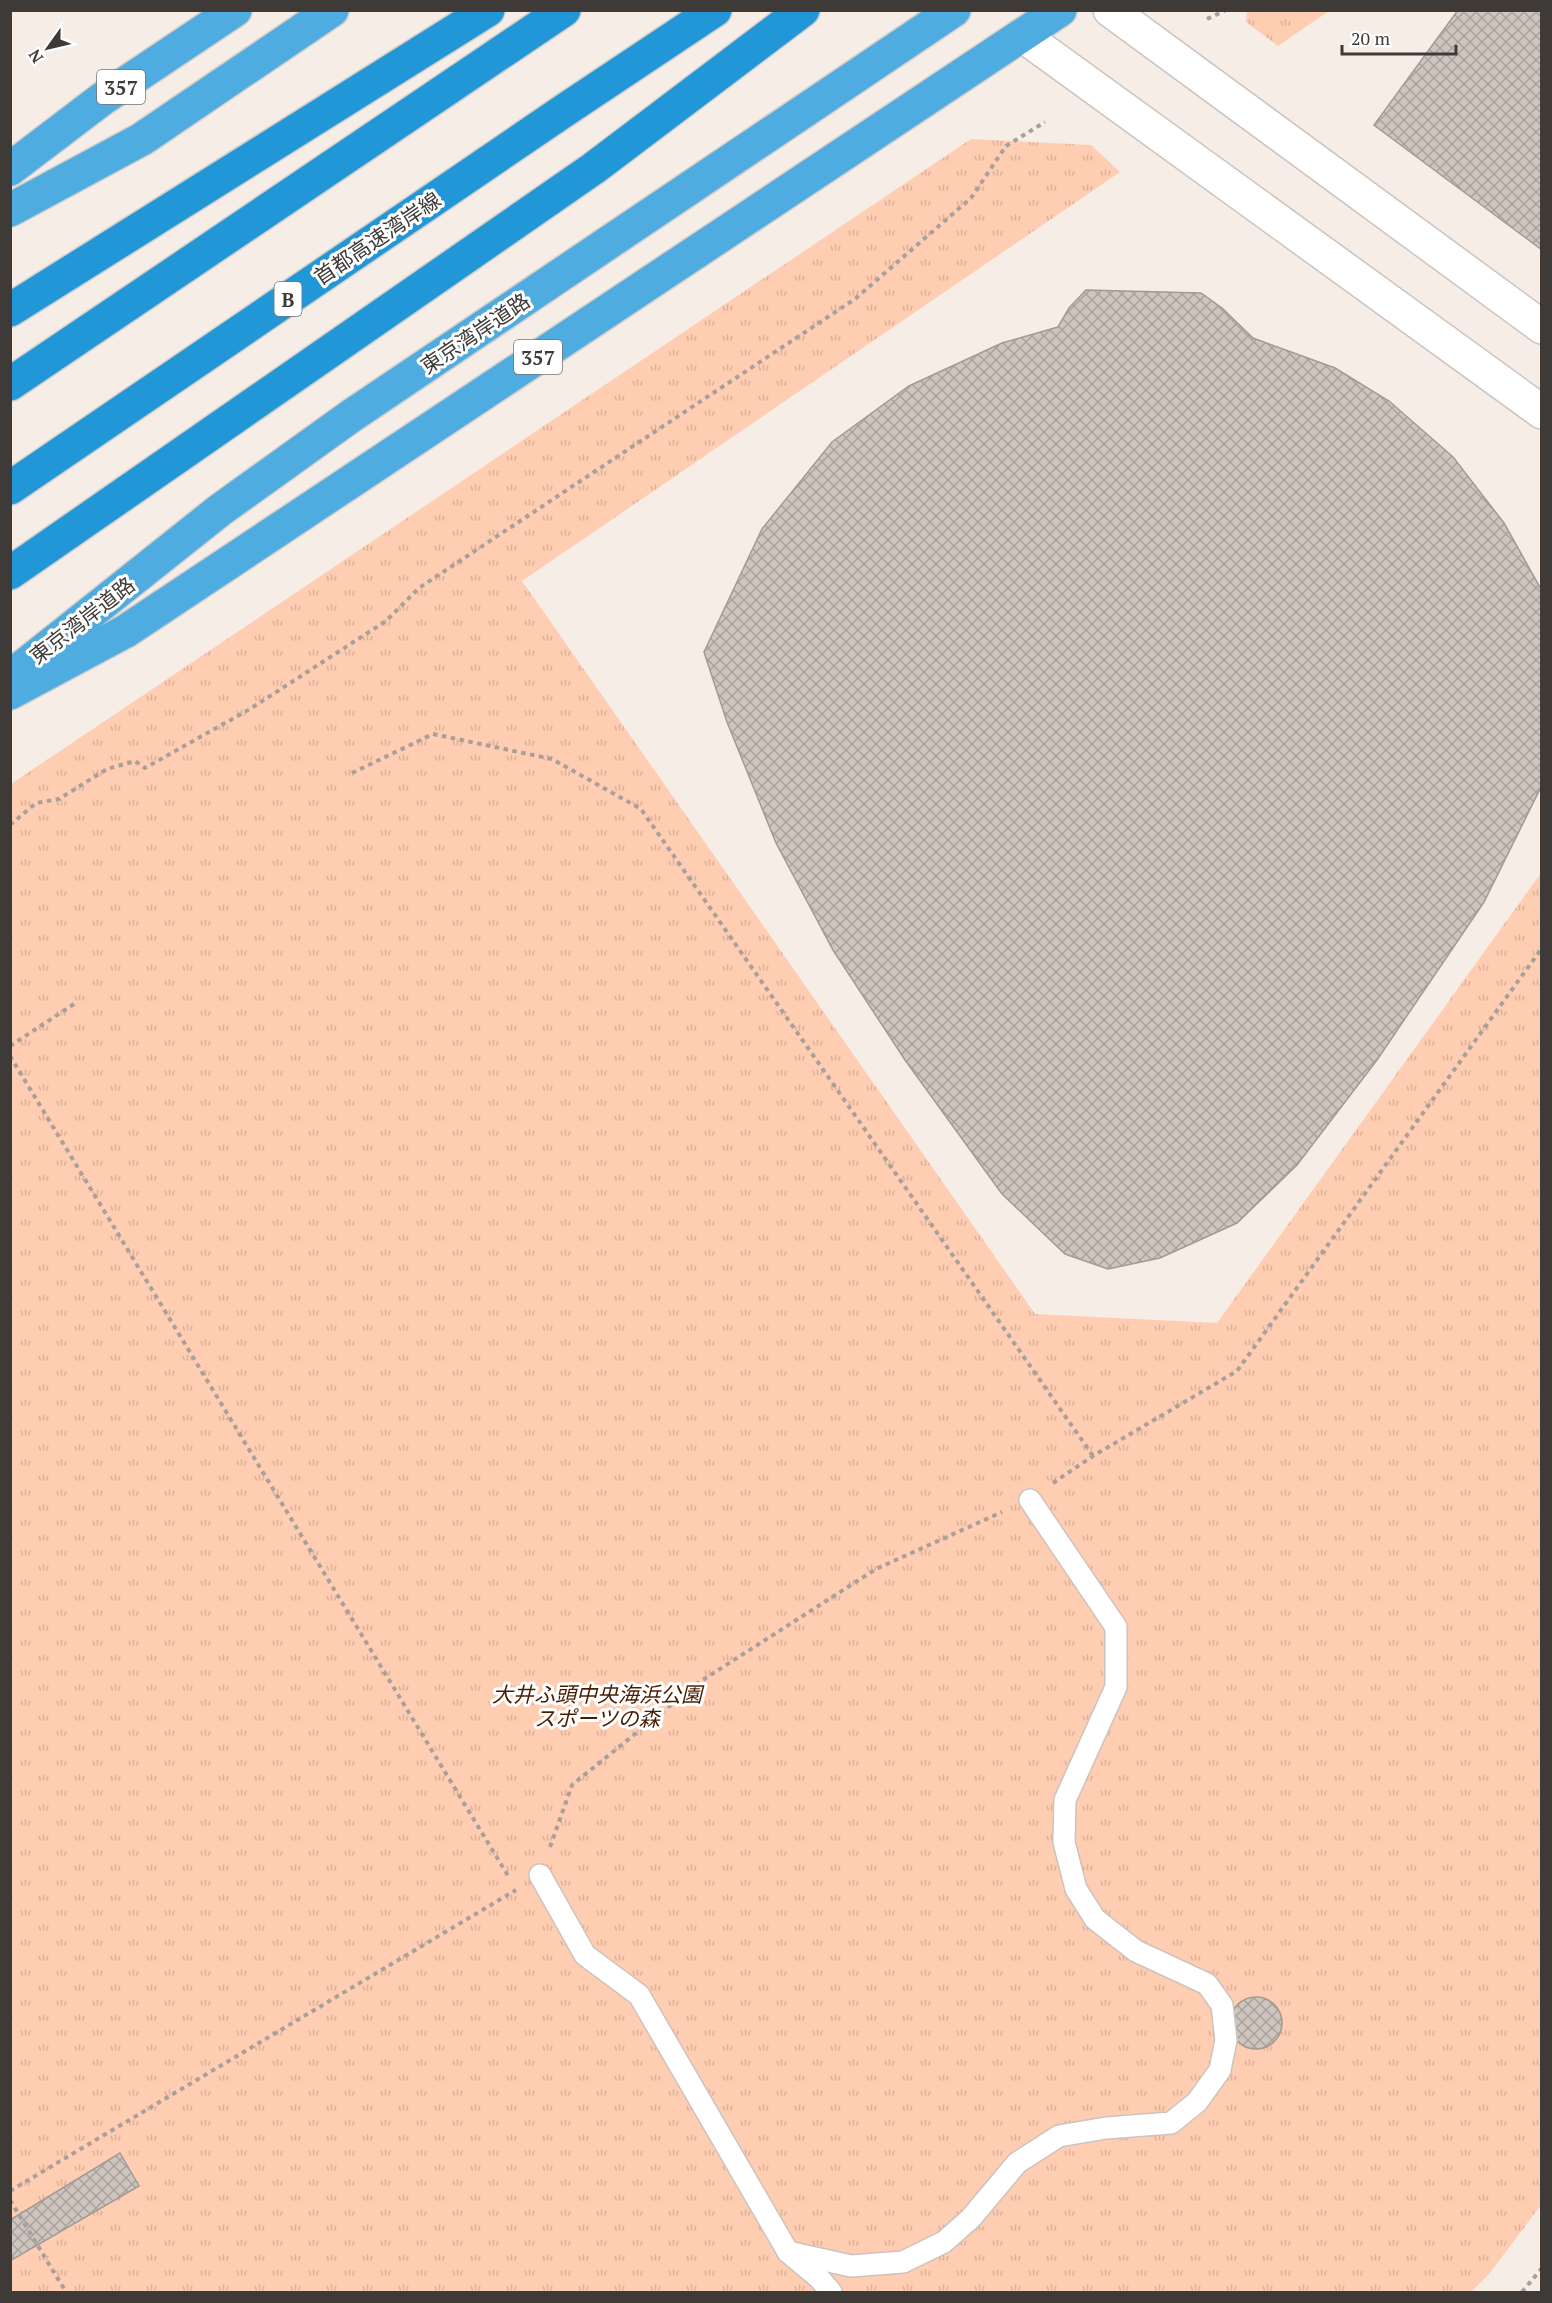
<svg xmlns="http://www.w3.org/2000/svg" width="1552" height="2303" viewBox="0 0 1552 2303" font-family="'PT Serif','Noto Sans JP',serif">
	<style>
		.park { fill: url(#park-tufts) }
		.building { fill: url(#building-cross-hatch); stroke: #a39a94; stroke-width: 1.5 }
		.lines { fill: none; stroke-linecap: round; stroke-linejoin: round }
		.service-casing { stroke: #cdc3be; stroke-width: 24 }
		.tertiary-casing { stroke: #cdc3be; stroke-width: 36 }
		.trunk-casing { stroke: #cdcccb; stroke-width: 36 }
		.motorway-casing { stroke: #cdcccb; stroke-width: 36 }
		.path { stroke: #a7a09b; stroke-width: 4; stroke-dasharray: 4.5 4.5; stroke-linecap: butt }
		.service { stroke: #fff; stroke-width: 21 }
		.tertiary { stroke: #fff; stroke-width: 33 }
		.trunk { stroke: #4eace0; stroke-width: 33 }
		.motorway { stroke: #2297d8; stroke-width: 33 }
		.labels { text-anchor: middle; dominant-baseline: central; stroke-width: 6; stroke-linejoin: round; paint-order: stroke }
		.shield { fill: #fff; stroke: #787574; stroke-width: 1.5 }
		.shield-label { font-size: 20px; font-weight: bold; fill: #3e3a38 }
		.street-label { font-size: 21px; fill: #3e3a38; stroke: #fff }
		.park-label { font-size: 21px; font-style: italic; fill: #491c00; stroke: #fff }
	</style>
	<defs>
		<pattern id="park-tufts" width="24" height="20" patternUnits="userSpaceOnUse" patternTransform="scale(1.5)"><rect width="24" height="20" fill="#ffcdb1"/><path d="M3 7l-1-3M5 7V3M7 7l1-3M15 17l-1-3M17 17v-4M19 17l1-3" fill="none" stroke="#dcb199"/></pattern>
		<pattern id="building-cross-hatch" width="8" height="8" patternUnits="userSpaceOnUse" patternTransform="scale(1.5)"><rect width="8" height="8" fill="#cec5bf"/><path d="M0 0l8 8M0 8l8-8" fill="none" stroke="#a9a19c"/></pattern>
	</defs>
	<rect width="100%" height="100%" fill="#f7ede7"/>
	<g class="park">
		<path d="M1247,11V10L1329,11L1278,46L1246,22Z"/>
		<path d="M971,139L1091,145L1120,172L522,581L1035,1314L1217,1323L1541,873V2205L1489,2274L1471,2292H11V784Z"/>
	</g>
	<g class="building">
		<path d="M1458,10H1542V250L1374,125Z"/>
		<path d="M1086,290L1201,293L1222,308L1253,338L1335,368L1389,401L1453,457L1504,523L1542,591V785L1484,902L1377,1060L1297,1165L1237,1223L1160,1258L1108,1269L1065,1254L1002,1194L905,1060L833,950L776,843L727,722L704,652L762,529L832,442L909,386L1002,343L1058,327L1069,308Z"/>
		<circle cx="1256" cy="2023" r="26"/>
		<path d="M120,2153L139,2186L10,2261V2220Z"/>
	</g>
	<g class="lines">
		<defs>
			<g id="service">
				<path d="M540,1875L585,1955L639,1995L788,2252L819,2278L831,2292"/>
				<path d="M788,2252L851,2266L903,2262L944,2242L971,2218L1017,2163L1059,2136L1106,2128L1171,2123L1197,2102L1220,2070L1226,2040L1222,2005L1207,1984L1136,1951L1095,1919L1076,1889L1064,1842L1065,1800L1116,1687V1627L1030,1500"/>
			</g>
			<g id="tertiary">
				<path d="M1110,10L1542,327"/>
				<path d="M1022,35L1542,412"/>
			</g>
			<g id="trunk">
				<path d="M10,169L102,99L235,10"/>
				<path d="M10,210L142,139L332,10"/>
				<path d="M15,673L220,510L351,416L954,10"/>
				<path d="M10,693L126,631L1060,10"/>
			</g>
			<g id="motorway">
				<path d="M10,310L488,10"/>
				<path d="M10,384L564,10"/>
				<path d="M10,488L565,110L715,10"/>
				<path d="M10,573L594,168L803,10"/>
			</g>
		</defs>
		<use href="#service" class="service-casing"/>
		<use href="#tertiary" class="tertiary-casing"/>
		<use href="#trunk" class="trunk-casing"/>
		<use href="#motorway" class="motorway-casing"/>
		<g class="path">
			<path d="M1207,19L1226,10"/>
			<path d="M352,773L433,734L552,759L641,809L1093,1456"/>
			<path d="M10,825L36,803L59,799L107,769L135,761L145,768L250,709L386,621L419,588L855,299L971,198L1006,146L1045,122"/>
			<path d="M10,1046L77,1002"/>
			<path d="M10,1056L510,1879"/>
			<path d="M1053,1483L1093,1456L1237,1371L1542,948"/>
			<path d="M550,1847L572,1785L698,1683L876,1569L1002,1512"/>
			<path d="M10,2191L516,1890"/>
			<path d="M10,2200L66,2292"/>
			<path d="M1522,2292L1542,2268"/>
		</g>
		<use href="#service" class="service"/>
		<use href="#tertiary" class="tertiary"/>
		<use href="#trunk" class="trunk"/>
		<use href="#motorway" class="motorway"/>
	</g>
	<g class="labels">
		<g class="shield">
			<rect x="97" y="70" width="48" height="34" rx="4.5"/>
			<rect x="274.5" y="282" width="27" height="34" rx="4.5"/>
			<rect x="514" y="340" width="48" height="34" rx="4.5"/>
		</g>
		<g class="shield-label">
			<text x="121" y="87">357</text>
			<text x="288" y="299">B</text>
			<text x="538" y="357">357</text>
		</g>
		<g class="street-label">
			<text transform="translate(377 238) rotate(-34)">首都高速湾岸線</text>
			<text transform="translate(475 333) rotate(-34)">東京湾岸道路</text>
			<text transform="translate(82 620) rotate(-38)">東京湾岸道路</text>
		</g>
		<g class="park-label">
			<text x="597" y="1694">大井ふ頭中央海浜公園<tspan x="597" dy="24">スポーツの森</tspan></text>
		</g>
	</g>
	<rect width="1552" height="2303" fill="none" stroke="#3e3a38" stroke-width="24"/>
	<g transform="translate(48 48) rotate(236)" stroke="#ffffff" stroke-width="4.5" paint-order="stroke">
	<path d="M0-4.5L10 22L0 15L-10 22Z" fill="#3e3a38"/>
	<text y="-9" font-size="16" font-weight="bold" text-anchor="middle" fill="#3e3a38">N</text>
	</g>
	<path d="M1342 45v9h114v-9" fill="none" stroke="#3e3a38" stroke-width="3"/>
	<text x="1351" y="45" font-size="18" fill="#3e3a38" stroke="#ffffff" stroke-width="4.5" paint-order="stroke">20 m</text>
</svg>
